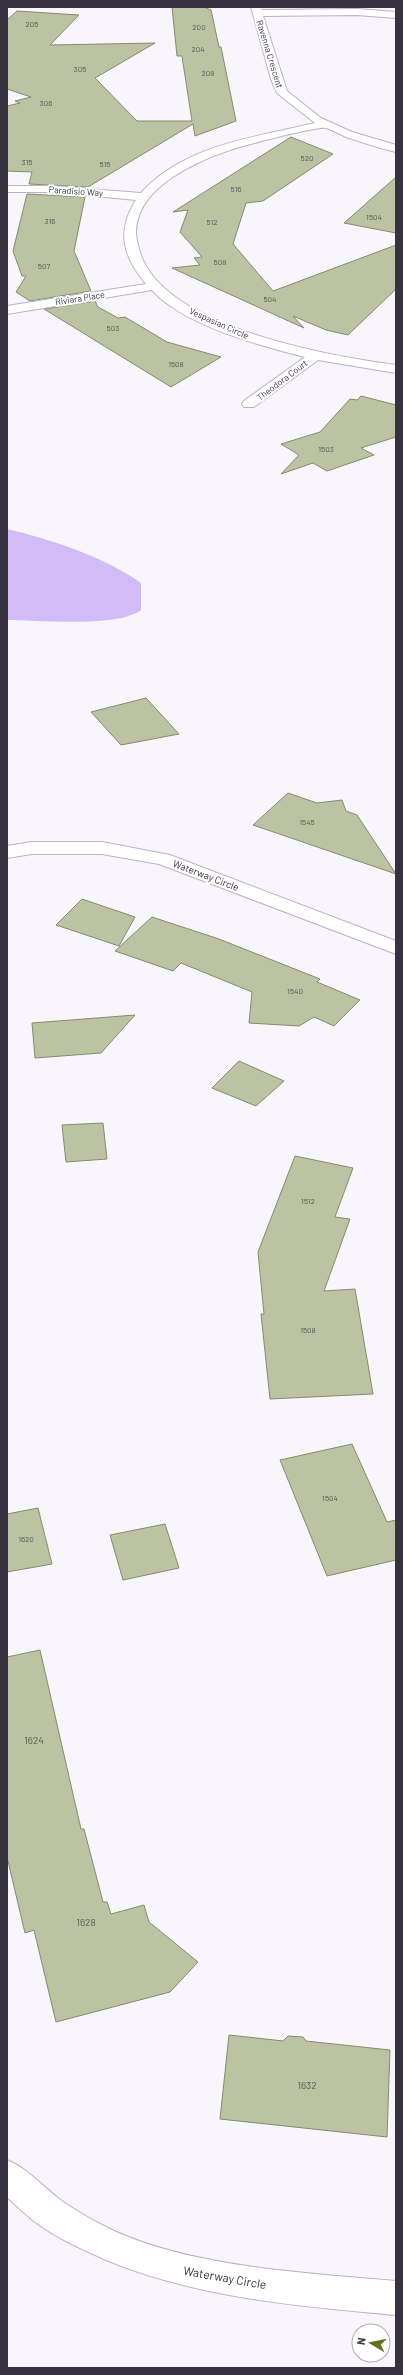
<svg xmlns="http://www.w3.org/2000/svg" width="403" height="2375" viewBox="0 0 403 2375" font-family="Barlow,sans-serif">
	<style>
		.water { fill: #d2bbf6 }
		.building { fill: #bbc3a2; stroke: #848c6d }
		.lines { fill: none; stroke-linecap: round; stroke-linejoin: round }
		.minor-casing { stroke: #bcb0cf; stroke-width: 2 }
		.minor { fill: #fff; fill-rule: evenodd }
		.labels { text-anchor: middle; dominant-baseline: central; stroke-width: 4; stroke-linejoin: round; paint-order: stroke }
		.number-label { font-size: 8px; fill: #585658 }
		.far-street-label { font-size: 9px; fill: #37323f; stroke: #fff }
		.street-label { font-size: 10px; fill: #37323f; stroke: #fff }
		.near-number-label { font-size: 10px; fill: #585658 }
		.near-street-label { font-size: 12px; fill: #37323f; stroke: #fff }
	</style>
	<rect width="100%" height="100%" fill="#f8f5fc"/>
	<path class="water" d="M7,529C52,540 103,556 141,583V610C118,628 38,620 7,620Z"/>
	<g class="building">
		<path d="M172,7H204L211,10L219,47H221L236,121L195,136L193,124L88,187L29,184L32,172L7,171V106L20,103L15,101L31,97L7,89V20L17,11L79,15L50,45L155,43L95,78L137,121H192L182,56H177Z"/>
		<path d="M291,137L333,154L263,201L246,203L233,244L273,291L396,245V289L348,335L326,330L293,316L304,328L172,268L200,265L194,258L202,257L180,232L188,210L173,212Z"/>
		<path d="M396,177V233L344,223Z"/>
		<path d="M27,194L85,197L74,251L91,291L30,301L16,292L26,276H22L13,251Z"/>
		<path d="M95,301L98,307L118,318L125,317L167,342L221,357L171,387L44,309Z"/>
		<path d="M361,396L396,405V437L361,448L374,455L327,471L313,463L281,474L299,455L281,444L320,432L350,399L357,400Z"/>
		<path d="M146,698L179,734L121,745L91,712Z"/>
		<path d="M288,793L317,803L342,800L346,811L357,815L396,874L253,825Z"/>
		<path d="M82,899L135,917L119,946L56,925Z"/>
		<path d="M152,917L219,939L320,979L317,982L360,1000L334,1026L314,1017L299,1026L249,1023L252,992L181,963L173,971L115,951Z"/>
		<path d="M135,1015L101,1053L35,1058L32,1023Z"/>
		<path d="M239,1061L284,1081L256,1106L212,1088Z"/>
		<path d="M103,1123L107,1159L66,1162L62,1125Z"/>
		<path d="M295,1156L353,1168L335,1217L350,1219L324,1291L355,1289L373,1394L270,1399L261,1314H264L258,1252Z"/>
		<path d="M352,1444L387,1522L396,1520V1560L327,1576L280,1460Z"/>
		<path d="M38,1508L52,1564L7,1572V1514Z"/>
		<path d="M165,1524L179,1568L123,1580L110,1535Z"/>
		<path d="M40,1650L81,1829H84L103,1902H107L111,1914L144,1905L149,1922L198,1962L170,1992L56,2022L34,1930L25,1933L7,1857V1657Z"/>
		<path d="M229,2035L283,2041L288,2036L303,2037L306,2041L390,2050L387,2137L220,2119Z"/>
	</g>
	<g class="lines">
		<defs>
			<g id="minor">
				<path d="M251,7H261L262,10L357,9L396,12V18L357,15L263,16L287,91L321,118L352,132L396,145V152C379,148 362,142 346,137C339,134 333,130 326,128C319,126 258,142 247,145C212,154 151,179 139,216C134,229 136,239 140,252C162,327 328,356 396,365V373L318,360L254,407H244L242,404L244,401L305,357C260,346 183,325 152,290L7,314V306L146,284C123,257 116,231 136,200L51,192H7V186H51L141,193C184,145 256,137 315,123L277,93L271,79Z"/>
				<path d="M32,842H102L170,855L396,941V954L159,864L102,854H32L7,858V846Z"/>
				<path d="M7,2160C27,2168 41,2185 58,2198C71,2208 87,2217 102,2225C182,2267 306,2273 396,2281V2315C297,2306 198,2298 106,2260C82,2249 56,2238 34,2221C25,2214 16,2205 7,2197Z"/>
			</g>
		</defs>
		<use href="#minor" class="minor-casing"/>
		<use href="#minor" class="minor"/>
	</g>
	<g class="labels">
		<g class="number-label">
			<text x="32" y="24">205</text>
			<text x="199" y="27">200</text>
			<text x="198" y="49">204</text>
			<text x="80" y="69">305</text>
			<text x="208" y="73">208</text>
			<text x="46" y="103">306</text>
			<text x="307" y="158">520</text>
			<text x="27" y="162">315</text>
			<text x="105" y="164">515</text>
			<text x="236" y="189">516</text>
			<text x="374" y="217">1504</text>
			<text x="50" y="221">316</text>
			<text x="212" y="222">512</text>
			<text x="220" y="262">508</text>
			<text x="44" y="266">507</text>
			<text x="270" y="299">504</text>
			<text x="113" y="328">503</text>
			<text x="176" y="364">1508</text>
			<text x="326" y="449">1503</text>
			<text x="307" y="822">1545</text>
			<text x="295" y="991">1540</text>
			<text x="308" y="1201">1512</text>
			<text x="308" y="1330">1508</text>
			<text x="330" y="1498">1504</text>
			<text x="26" y="1539">1620</text>
		</g>
		<g class="far-street-label">
			<text transform="translate(270 54) rotate(73)">Ravenna Crescent</text>
			<text transform="translate(76 191) rotate(4)">Paradisio Way</text>
			<text transform="translate(80 298) rotate(-9)">Riviara Place</text>
			<text transform="translate(219 323) rotate(24)">Vespasian Circle</text>
			<text transform="translate(282 380) rotate(-37)">Theodora Court</text>
		</g>
		<g class="street-label">
			<text transform="translate(206 875) rotate(21)">Waterway Circle</text>
		</g>
		<g class="near-number-label">
			<text x="34" y="1740">1624</text>
			<text x="86" y="1922">1628</text>
			<text x="307" y="2085">1632</text>
		</g>
		<g class="near-street-label">
			<text transform="translate(225 2277) rotate(10)">Waterway Circle</text>
		</g>
	</g>
	<rect width="403" height="2375" fill="none" stroke="#37323f" stroke-width="16"/>
	<g transform="translate(371 2343) rotate(280)"><circle r="19" fill="#ffffff" stroke="#afadb2"/>
	<path d="M0-3L7 15L0 10L-7 15Z" fill="#64721d"/>
	<text y="-6" font-size="11" font-weight="bold" text-anchor="middle" fill="#37323f">N</text>
	</g>
</svg>
